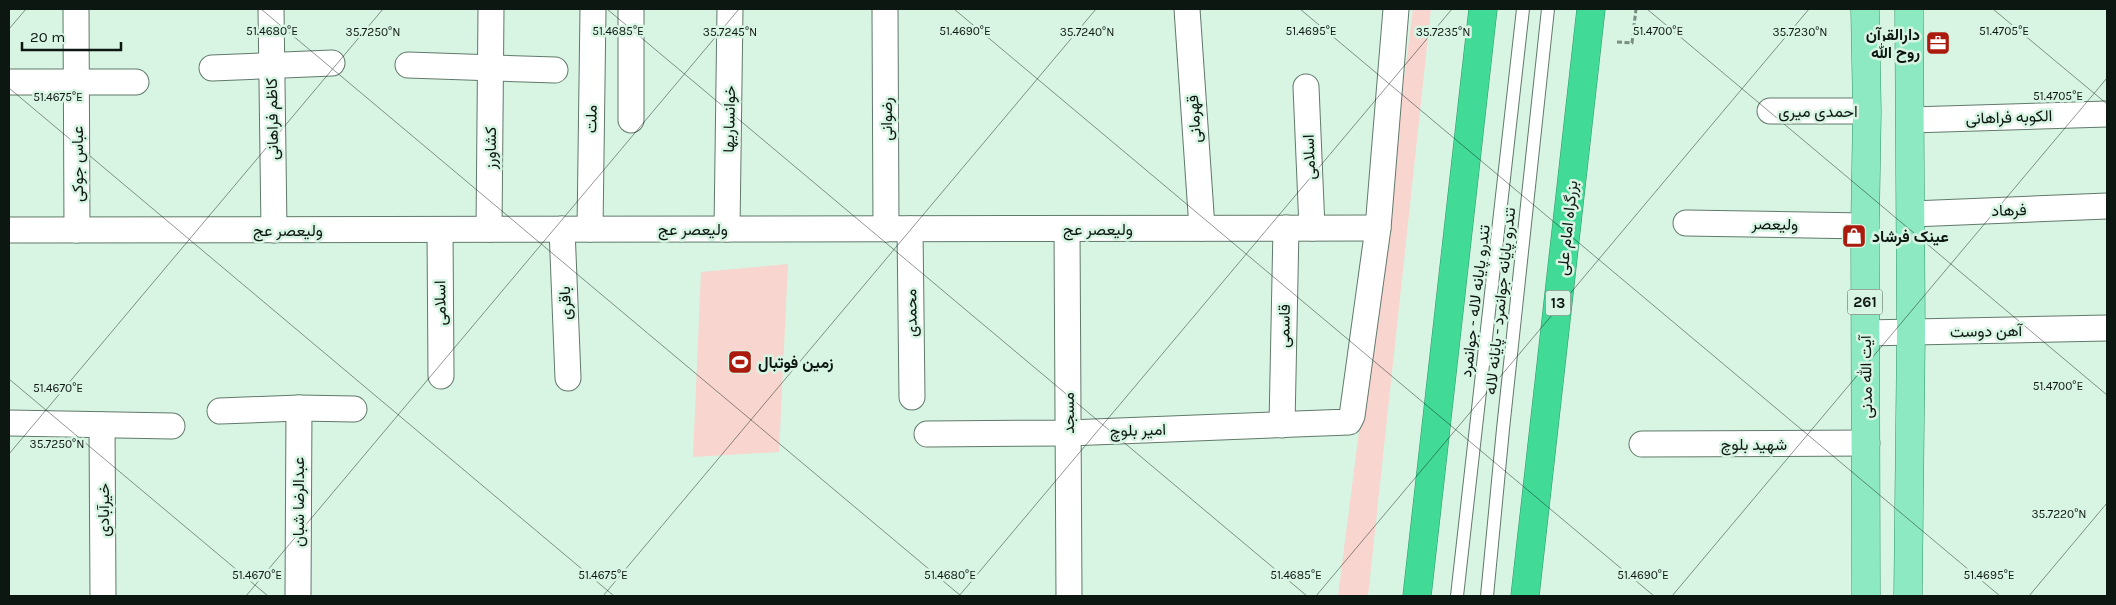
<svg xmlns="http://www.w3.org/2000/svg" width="2116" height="605" viewBox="0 0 2116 605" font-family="Karla,Vazirmatn,sans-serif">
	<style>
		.green { fill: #f8d5cf }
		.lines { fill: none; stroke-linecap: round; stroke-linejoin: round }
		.lane-casing { stroke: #60796a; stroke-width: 14 }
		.street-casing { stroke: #60796a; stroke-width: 27 }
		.primary-casing { stroke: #2f9668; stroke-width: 29 }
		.highway-casing { stroke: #2f9668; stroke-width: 29 }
		.path { stroke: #798d81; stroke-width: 3; stroke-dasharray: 5 2.5; stroke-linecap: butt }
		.lane { stroke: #fff; stroke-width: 12 }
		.street { stroke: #fff; stroke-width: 25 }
		.primary { stroke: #8de9c1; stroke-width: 28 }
		.highway { stroke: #41db97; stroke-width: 28 }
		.ticks { fill: none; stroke: #0d1712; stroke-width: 1; stroke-opacity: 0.45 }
		.labels { text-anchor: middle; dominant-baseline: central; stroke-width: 5; stroke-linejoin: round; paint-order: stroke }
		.shield { fill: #d8f4e3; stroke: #4a5951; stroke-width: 1 }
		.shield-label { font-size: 15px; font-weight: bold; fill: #0d1712 }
		.poi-label { font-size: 16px; font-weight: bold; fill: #0d1712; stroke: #d8f4e3; text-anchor: start }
		.street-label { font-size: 16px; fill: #0d1712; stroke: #d8f4e3 }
		.ticks-label { font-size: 12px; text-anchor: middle; fill: #0d1712; stroke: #d8f4e3; stroke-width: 5; stroke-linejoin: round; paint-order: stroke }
	</style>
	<rect width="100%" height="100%" fill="#d8f4e3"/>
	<g class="green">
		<path d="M1413,9H1431L1368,596H1338Z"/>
		<path d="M788,264L779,452L693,457L701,272Z"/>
	</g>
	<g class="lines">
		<defs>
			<g id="lane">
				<path d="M1457,596L1523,9"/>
				<path d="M1487,596L1503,429L1548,9"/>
			</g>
			<g id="street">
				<path d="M76,9L77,230"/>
				<path d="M271,9L274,230"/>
				<path d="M631,9V120"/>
				<path d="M885,9L886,229"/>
				<path d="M1187,9L1202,228"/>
				<path d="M408,65L555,70"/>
				<path d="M212,68L332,63"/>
				<path d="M9,82H136"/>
				<path d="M1306,87L1312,228"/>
				<path d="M1770,111H1867"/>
				<path d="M1911,120L2107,114"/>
				<path d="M1912,214L2107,206"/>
				<path d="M1686,223L1865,226"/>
				<path d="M489,229L491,9"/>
				<path d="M562,229L568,378"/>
				<path d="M590,229L593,9"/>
				<path d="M727,229L730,9"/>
				<path d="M910,229L912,397"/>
				<path d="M1067,229L1069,596"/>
				<path d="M9,230L1378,228"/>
				<path d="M440,230L441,376"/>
				<path d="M1866,333L2107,328"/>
				<path d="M220,411L299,408L354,409"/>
				<path d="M9,423L172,426"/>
				<path d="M102,425L103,596"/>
				<path d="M1282,425L1286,228"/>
				<path d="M927,434L1068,433L1349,422L1352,416L1378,228L1396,9"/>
				<path d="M1642,444L1867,443"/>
				<path d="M298,596L299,408"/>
			</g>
			<g id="primary">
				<path d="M1865,9L1867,111L1865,226L1866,596"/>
				<path d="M1908,596L1911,333L1909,9"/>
			</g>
			<g id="highway">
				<path d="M1417,596L1483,9"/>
				<path d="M1525,596L1591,9"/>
			</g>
		</defs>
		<use href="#lane" class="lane-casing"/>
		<use href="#street" class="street-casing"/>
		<use href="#primary" class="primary-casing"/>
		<use href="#highway" class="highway-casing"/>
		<path class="path" d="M1617,42L1632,43L1636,9"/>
		<use href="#lane" class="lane"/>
		<use href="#street" class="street"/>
		<use href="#primary" class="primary"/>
		<use href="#highway" class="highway"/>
	</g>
	<path class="ticks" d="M261,9L961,596M607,9L1307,596M954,9L1654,596M1300,9L2000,596M1647,9L2107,395M1993,9L2107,104M9,29L26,9M9,88L614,596M9,379L268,596M9,454L383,9M246,596L739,9M603,596L1096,9M959,596L1452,9M1316,596L1809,9M1672,596L2107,78M2029,596L2107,503"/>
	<defs>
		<symbol id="office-square" viewBox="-11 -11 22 22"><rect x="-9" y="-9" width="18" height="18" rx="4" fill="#ab1b0d" stroke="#d8f4e3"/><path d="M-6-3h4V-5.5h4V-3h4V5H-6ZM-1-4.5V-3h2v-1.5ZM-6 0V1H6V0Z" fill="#fff"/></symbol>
		<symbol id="shop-square" viewBox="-11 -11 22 22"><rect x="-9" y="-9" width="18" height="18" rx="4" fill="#ab1b0d" stroke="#d8f4e3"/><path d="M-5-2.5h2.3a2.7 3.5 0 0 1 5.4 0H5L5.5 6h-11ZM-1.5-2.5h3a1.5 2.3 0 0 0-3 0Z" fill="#fff"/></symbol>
		<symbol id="stadium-square" viewBox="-11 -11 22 22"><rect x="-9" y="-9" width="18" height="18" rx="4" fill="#ab1b0d" stroke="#d8f4e3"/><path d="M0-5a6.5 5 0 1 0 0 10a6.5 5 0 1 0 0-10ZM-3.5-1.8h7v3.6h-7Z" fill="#fff"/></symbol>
	</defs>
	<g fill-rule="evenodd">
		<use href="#office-square" x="1924" y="29" width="28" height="28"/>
		<use href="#shop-square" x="1840" y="222" width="28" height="28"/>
		<use href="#stadium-square" x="726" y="348" width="28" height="28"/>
	</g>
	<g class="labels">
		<g class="shield">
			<rect x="1847.5" y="289.5" width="35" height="25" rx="4"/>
			<rect x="1545.5" y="290.5" width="25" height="25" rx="4"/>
		</g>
		<g class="shield-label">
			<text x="1865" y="302">261</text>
			<text x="1558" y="303">13</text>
		</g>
		<g class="poi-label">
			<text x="1920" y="34" text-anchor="end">دارالقرآن<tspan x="1920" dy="18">روح الله</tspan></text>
			<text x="1872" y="236">عینک فرشاد</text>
			<text x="758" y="362">زمین فوتبال</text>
		</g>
		<g class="street-label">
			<text x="1818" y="111">احمدی میری</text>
			<text transform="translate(2009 117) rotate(-2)">الکوبه فراهانی</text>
			<text transform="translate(272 119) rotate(-91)">کاظم فراهانی</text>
			<text transform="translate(591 119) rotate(-89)">ملت</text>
			<text transform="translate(729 119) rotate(-89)">خوانساریها</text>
			<text transform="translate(886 119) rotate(-90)">رضوانی</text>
			<text transform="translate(1194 119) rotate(-94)">قهرمانی</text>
			<text transform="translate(490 148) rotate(-90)">کشاورز</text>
			<text transform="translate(1309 157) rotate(-92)">اسلامی</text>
			<text transform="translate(77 164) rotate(-90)">عباس جوکی</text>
			<text transform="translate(2009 210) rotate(-2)">فرهاد</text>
			<text transform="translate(1775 224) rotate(1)">ولیعصر</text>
			<text transform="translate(1567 228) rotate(-84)">بزرگراه امام علی</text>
			<text x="693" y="229">ولیعصر عج</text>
			<text x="1098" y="229">ولیعصر عج</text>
			<text x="288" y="230">ولیعصر عج</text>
			<text transform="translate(1475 301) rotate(-83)">تندرو پایانه لاله - جوانمرد</text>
			<text transform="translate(1500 301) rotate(-84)">تندرو پایانه جوانمرد - پایانه لاله</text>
			<text transform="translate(440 303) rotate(-91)">اسلامی</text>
			<text transform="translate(565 303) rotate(-92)">باقری</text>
			<text transform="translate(911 313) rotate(-91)">محمدی</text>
			<text transform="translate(1284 326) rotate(-89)">قاسمی</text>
			<text transform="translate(1986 331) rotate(-1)">آهن دوست</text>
			<text transform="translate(1866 377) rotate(-91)">آیت الله مدنی</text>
			<text transform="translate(1068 413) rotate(-90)">مسجد</text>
			<text transform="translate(1138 430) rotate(-2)">امیر بلوچ</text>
			<text x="1754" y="444">شهید بلوچ</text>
			<text transform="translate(298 502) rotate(-90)">عبدالرضا شبان</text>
			<text transform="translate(103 510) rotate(-90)">خیرآبادی</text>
		</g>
	</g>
	<g class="ticks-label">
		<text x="1311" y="35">51.4695°E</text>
		<text x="272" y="35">51.4680°E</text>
		<text x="618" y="35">51.4685°E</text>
		<text x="965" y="35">51.4690°E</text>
		<text x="1658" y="35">51.4700°E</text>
		<text x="2004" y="35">51.4705°E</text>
		<text x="373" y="36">35.7250°N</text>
		<text x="730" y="36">35.7245°N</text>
		<text x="1087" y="36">35.7240°N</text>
		<text x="1443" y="36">35.7235°N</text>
		<text x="1800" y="36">35.7230°N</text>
		<text x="2058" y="100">51.4705°E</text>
		<text x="58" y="101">51.4675°E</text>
		<text x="2058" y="390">51.4700°E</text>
		<text x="58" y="392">51.4670°E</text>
		<text x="57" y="448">35.7250°N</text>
		<text x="2059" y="518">35.7220°N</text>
		<text x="257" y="579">51.4670°E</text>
		<text x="603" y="579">51.4675°E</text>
		<text x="950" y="579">51.4680°E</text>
		<text x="1296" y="579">51.4685°E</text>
		<text x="1643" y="579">51.4690°E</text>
		<text x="1989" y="579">51.4695°E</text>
	</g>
	<rect width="2116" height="605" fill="none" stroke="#0d1712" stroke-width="20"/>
	<path d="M22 42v8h99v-8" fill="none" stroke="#0d1712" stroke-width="2.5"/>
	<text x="30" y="42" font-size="15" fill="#0d1712" stroke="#d8f4e3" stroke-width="4" paint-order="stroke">20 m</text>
</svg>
